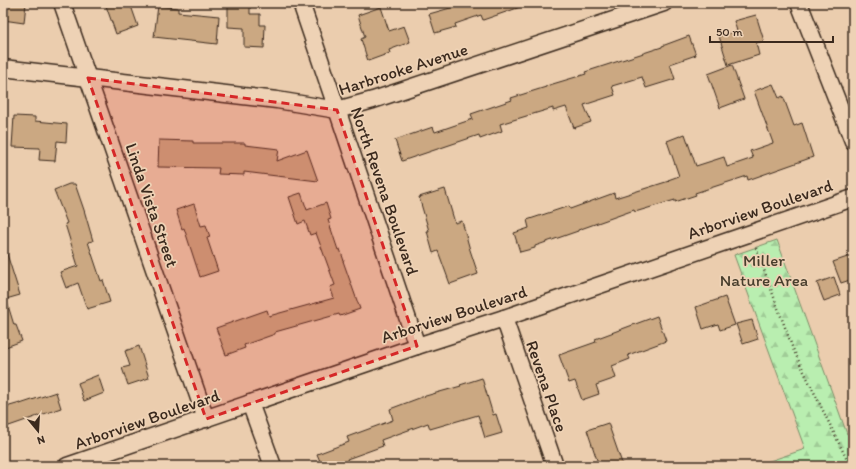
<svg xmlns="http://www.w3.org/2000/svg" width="856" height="469" viewBox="0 0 856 469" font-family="Itim,sans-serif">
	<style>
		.forest { fill: url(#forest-firs); stroke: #7a8c67 }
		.building { fill: #cba882; stroke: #3b2a1e }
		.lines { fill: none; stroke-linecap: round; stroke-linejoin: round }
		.minor-casing { stroke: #3b2a1e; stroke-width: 19 }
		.path { stroke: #3b2a1e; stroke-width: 2.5; stroke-dasharray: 1 3; stroke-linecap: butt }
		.minor { stroke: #eed2b5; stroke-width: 16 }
		.marked { fill: #d62828; fill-opacity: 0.2; stroke: #d62828; stroke-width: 3; stroke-dasharray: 8 5; stroke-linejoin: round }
		.labels { text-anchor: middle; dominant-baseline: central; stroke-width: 3.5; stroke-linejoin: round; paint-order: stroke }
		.street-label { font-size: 17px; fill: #3b2a1e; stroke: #eed2b5 }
		.park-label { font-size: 17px; fill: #483e2d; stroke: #eed2b5 }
	</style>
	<defs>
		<pattern id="forest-firs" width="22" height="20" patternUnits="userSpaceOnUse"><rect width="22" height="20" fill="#b9eeb0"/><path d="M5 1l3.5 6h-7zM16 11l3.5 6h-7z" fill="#a0cc97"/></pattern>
	</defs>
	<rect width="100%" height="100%" fill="#ebcdae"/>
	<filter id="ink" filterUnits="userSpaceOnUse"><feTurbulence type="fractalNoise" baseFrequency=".025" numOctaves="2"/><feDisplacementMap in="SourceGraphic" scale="8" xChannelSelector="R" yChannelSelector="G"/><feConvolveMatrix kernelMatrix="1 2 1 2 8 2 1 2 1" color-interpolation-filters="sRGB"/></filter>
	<g filter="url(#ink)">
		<path class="forest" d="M777,240L847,434L853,432V466H755L805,449L734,255Z"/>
		<g class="building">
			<path d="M3,3H26L24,23L3,20Z"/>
			<path d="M105,3H130L138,26L116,34Z"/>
			<path d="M228,3H250V14H260V25H265L264,48L244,47V28L228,27Z"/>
			<path d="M468,3H526V5L483,20L481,15L455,24L456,27L435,33L429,14Z"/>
			<path d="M158,6L178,8V12L219,16L217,44L154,37Z"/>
			<path d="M381,7L389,31L404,26L410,42L389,50L390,53L368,61L361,39L365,37L358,15Z"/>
			<path d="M756,15L764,41L756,43L759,55L728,65L719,36L737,31L734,21Z"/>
			<path d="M689,36L696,55L670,64L675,79L646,88L642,77L612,86L615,95L584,105L591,122L574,128L566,107L553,111V108L500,124L502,131L480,139L479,135L402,161L395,140L433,127L435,132L473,119L471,114L512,100L511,98L546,87V86L586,74L585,72L662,47V46Z"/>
			<path d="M732,65L744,99L720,108L708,74Z"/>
			<path d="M773,84L779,98L783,96L794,126L802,123L813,157L748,180L747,176L695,193L696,195L675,202V200L635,212L634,210L578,230V231L535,246V248L520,252L514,233L529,228L527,220L569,206L570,209L614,193L615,198L669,181L668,180L679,176L667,141L685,134L696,166L724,157L727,167L753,158L750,151L773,143L754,91Z"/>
			<path d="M14,116L35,117V121L67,124L66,142L57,141L55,161L39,160L40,148L12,147Z"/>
			<path d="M159,140L193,141V143H245V145L279,149L277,161L307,150L318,181L244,172V175L218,174L219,168L158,167Z"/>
			<path d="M69,184H75L84,210L93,241L88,242L101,281L103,280L110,302L87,309L78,283L66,288L60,272L78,266L65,224L67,223L54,190Z"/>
			<path d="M445,189L455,223L462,221L470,250L478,274L450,284L438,251L433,253L427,231H429L419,197Z"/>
			<path d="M301,193L307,210L326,203L331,219L328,220L338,250L340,249L344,261H343L360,309L340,316L339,314L275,332V334L244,345L245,348L226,355L216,328L267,310L269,316L334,298L330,287L335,285L316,233L310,235L305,221L298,224L289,197Z"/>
			<path d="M194,204L201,226L206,225L210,237L207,238L218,271L200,277L184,228L182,229L176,210Z"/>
			<path d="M6,251L20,295L6,299L14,325H16L22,341L3,348V252Z"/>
			<path d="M853,255V279L841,283L833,262Z"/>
			<path d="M834,277L840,295L824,301L817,283Z"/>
			<path d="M725,297L735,325L720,330L718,324L703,329L696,307Z"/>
			<path d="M657,316L666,341L628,355L630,359L612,366L616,378L596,385L599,394L582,400L575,381L569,383L559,355L596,342L595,339Z"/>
			<path d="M752,320L758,339L743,344L736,324Z"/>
			<path d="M139,346L149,378L128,385L122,368L130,366L125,351Z"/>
			<path d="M98,375L104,393L84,401L78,383Z"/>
			<path d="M482,378L493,415L496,414L502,433L485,438L478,415L430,429L428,423L381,440L383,446L347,459L349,466H322L317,454L349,442L347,437L393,420L390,409L422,397L461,386L460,385Z"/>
			<path d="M56,392L61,408L6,427L3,416V408L20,403V404Z"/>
			<path d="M608,423L623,466H599L587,430Z"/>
		</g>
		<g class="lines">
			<defs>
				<g id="minor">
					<path d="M62,3L206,419"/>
					<path d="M301,3L417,346"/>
					<path d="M799,3L853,141"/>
					<path d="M3,68L277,100L337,110L373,100L664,3"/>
					<path d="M504,318L555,466"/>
					<path d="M250,403L273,466"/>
					<path d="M67,466L417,346L504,318L853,198"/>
				</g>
			</defs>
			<use href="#minor" class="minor-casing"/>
			<path class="path" d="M756,248L793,349L850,466"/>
			<use href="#minor" class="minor"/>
		</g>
	</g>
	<path class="marked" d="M88,78L337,110L417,346L206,419Z"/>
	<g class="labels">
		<g class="street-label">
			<text transform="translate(403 69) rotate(-18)">Harbrooke Avenue</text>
			<text transform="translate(385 191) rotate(71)">North Revena Boulevard</text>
			<text transform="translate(152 205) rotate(71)">Linda Vista Street</text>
			<text transform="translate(760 209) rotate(-19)">Arborview Boulevard</text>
			<text transform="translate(454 314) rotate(-18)">Arborview Boulevard</text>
			<text transform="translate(547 386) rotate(71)">Revena Place</text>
			<text transform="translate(147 419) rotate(-19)">Arborview Boulevard</text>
		</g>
		<g class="park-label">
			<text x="764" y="260">Miller<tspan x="764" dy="20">Nature Area</tspan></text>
		</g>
	</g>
	<rect width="856" height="469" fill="none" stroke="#eed2b5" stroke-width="16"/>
	<rect x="8" y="8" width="840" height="453" fill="none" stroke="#3b2a1e" stroke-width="1.5" filter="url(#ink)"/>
	<g transform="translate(38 431) rotate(162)" stroke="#eed2b5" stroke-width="3" paint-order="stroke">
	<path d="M0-3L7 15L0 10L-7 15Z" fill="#3b2a1e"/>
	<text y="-6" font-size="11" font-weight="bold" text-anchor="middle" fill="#3b2a1e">N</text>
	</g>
	<path d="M710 36v6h123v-6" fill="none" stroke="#3b2a1e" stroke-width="2"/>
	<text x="716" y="36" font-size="12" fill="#3b2a1e" stroke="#eed2b5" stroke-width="3" paint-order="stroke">50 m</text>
</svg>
